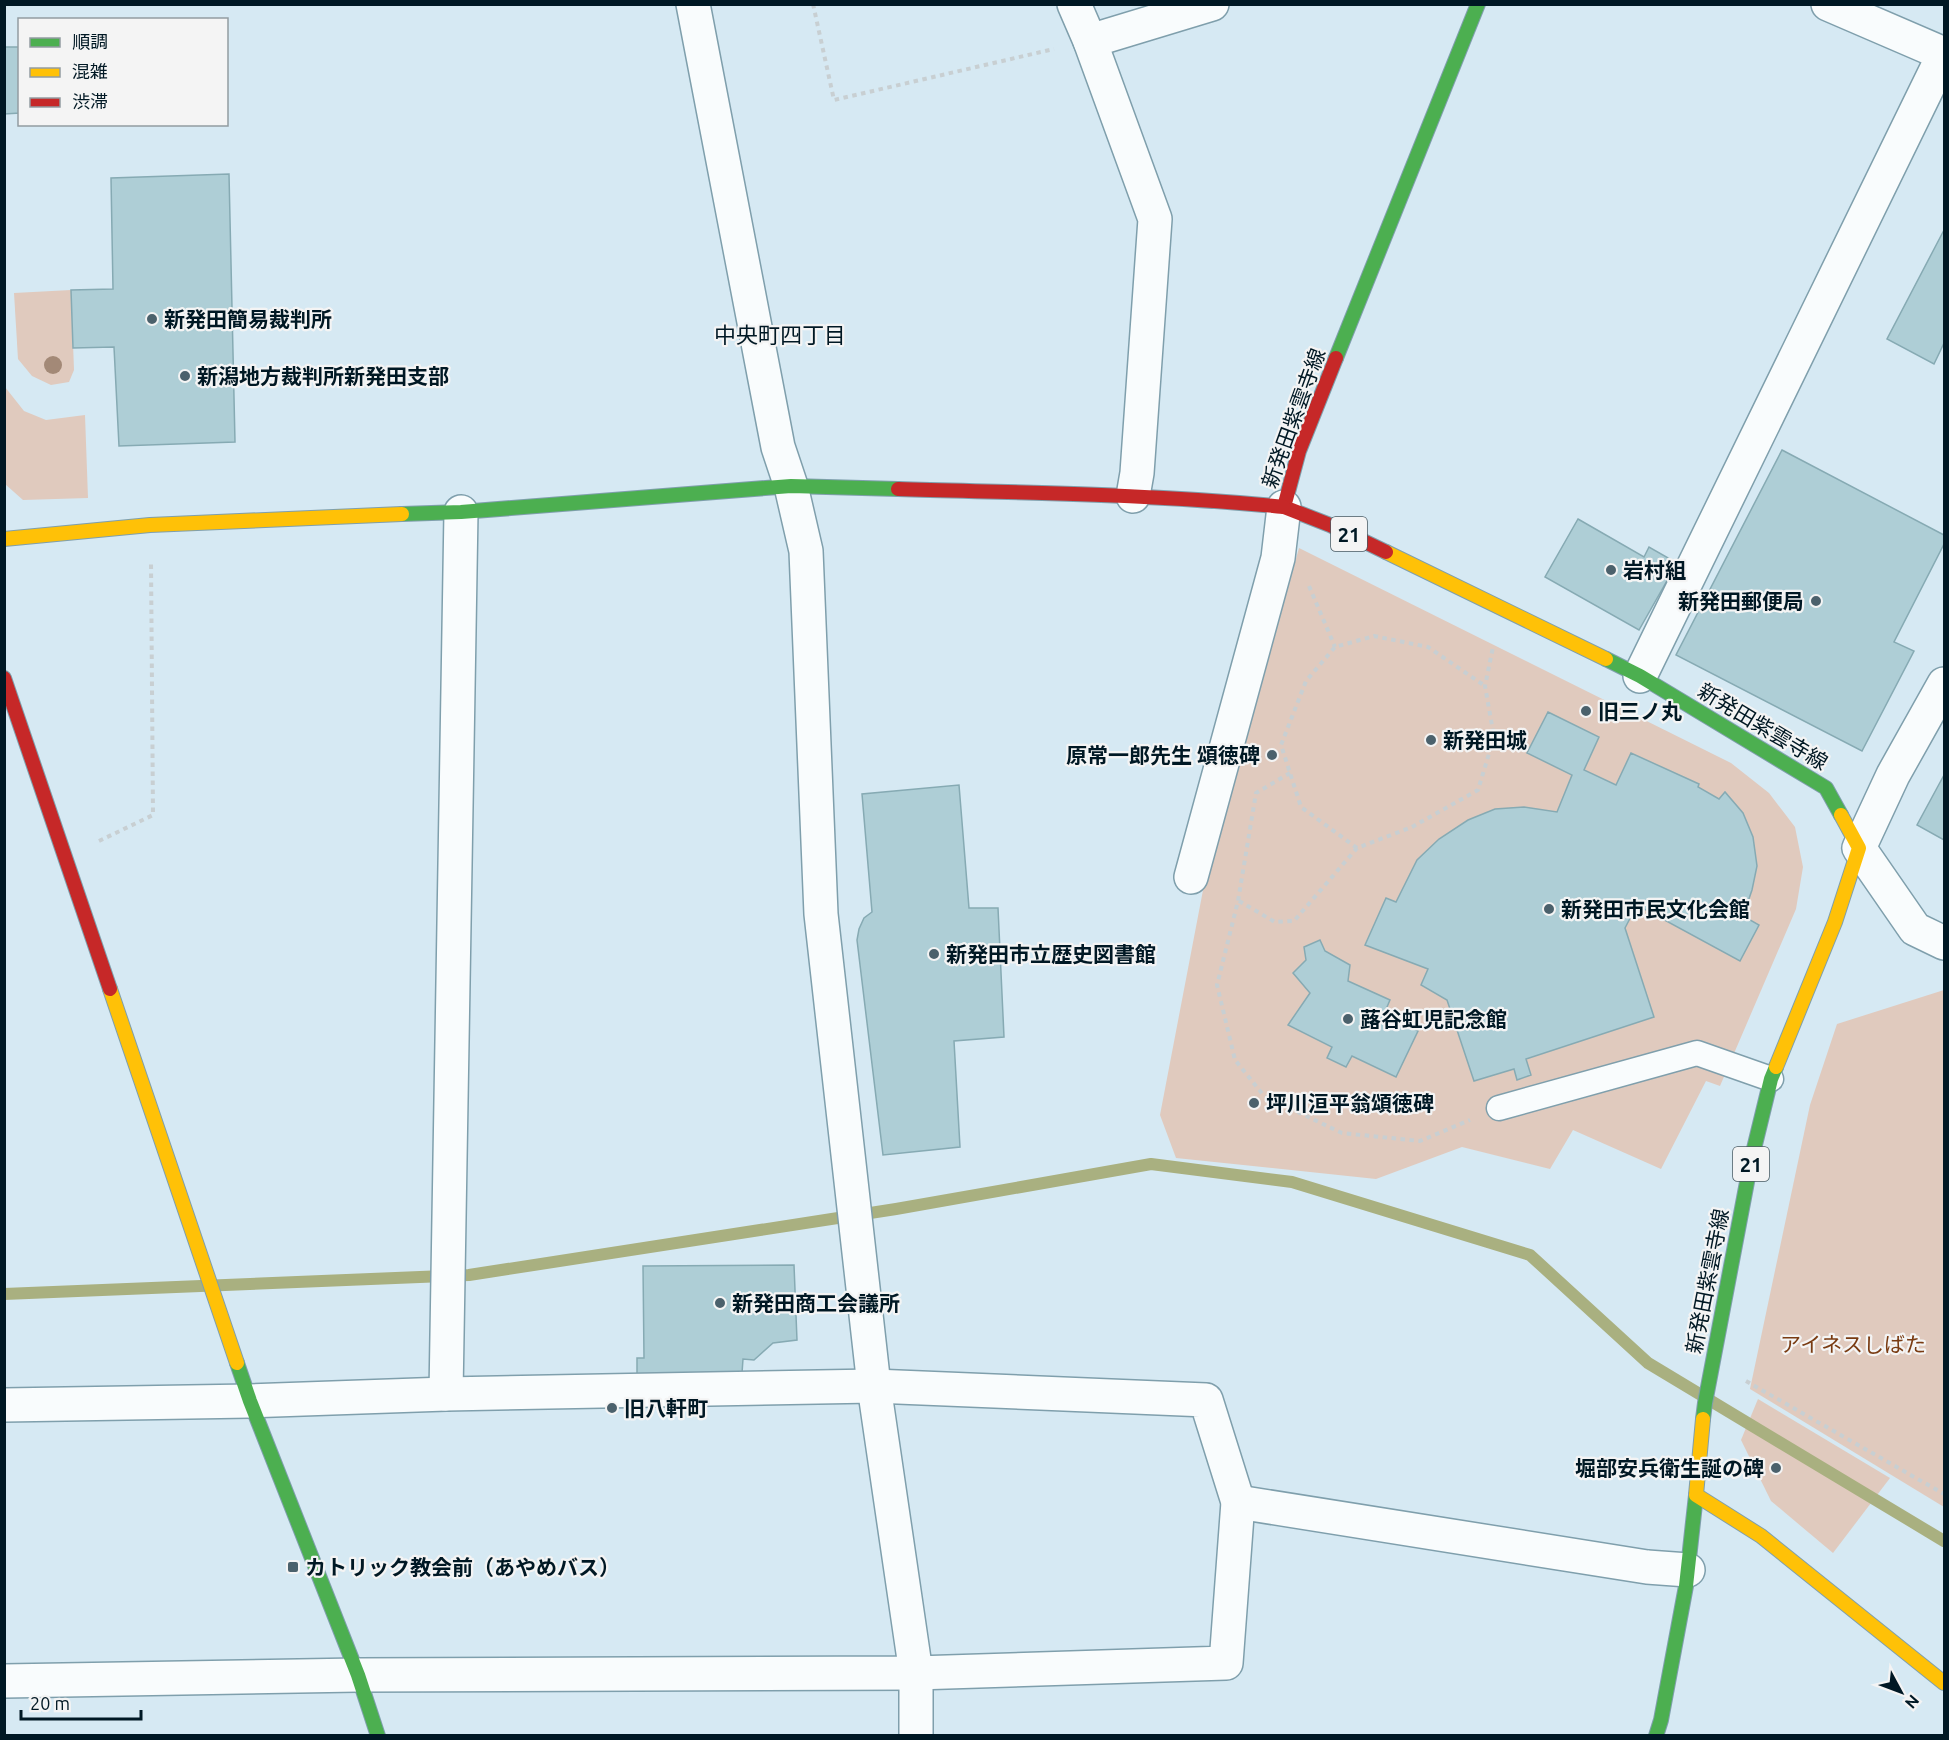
<svg xmlns="http://www.w3.org/2000/svg" width="1949" height="1740" viewBox="0 0 1949 1740" font-family="Ubuntu,'Noto Sans JP',sans-serif">
	<style>
		.green { fill: #e0cabe }
		.lines { fill: none; stroke-linecap: round; stroke-linejoin: round }
		.stream { stroke: #a9b080; stroke-width: 12 }
		.building { fill: #aeced6; stroke: #86aab3; stroke-width: 1.5 }
		.lane-casing { stroke: #7f9fac; stroke-width: 27 }
		.street-casing { stroke: #7f9fac; stroke-width: 36 }
		.fast-casing { stroke: #7f9fac; stroke-width: 16 }
		.slow-casing { stroke: #7f9fac; stroke-width: 16 }
		.jam-casing { stroke: #7f9fac; stroke-width: 16 }
		.path { stroke: #c8cfd2; stroke-width: 4; stroke-dasharray: 4.5 4.5; stroke-linecap: butt }
		.lane { stroke: #f9fcfd; stroke-width: 24 }
		.street { stroke: #f9fcfd; stroke-width: 33 }
		.fast { stroke: #4caf50; stroke-width: 14 }
		.slow { stroke: #ffc107; stroke-width: 14 }
		.jam { stroke: #c62828; stroke-width: 14 }
		.tree { fill: #a38977 }
		.poi-dot { fill: #4b616c; stroke: #f4f4f4; stroke-width: 2 }
		.labels { text-anchor: middle; dominant-baseline: central; stroke-width: 4.5; stroke-linejoin: round; paint-order: stroke }
		.shield { fill: #f4f4f4; stroke: #495a62; stroke-width: 1.5 }
		.shield-label { font-size: 20px; font-weight: bold; fill: #001824 }
		.poi-label { font-size: 21px; font-weight: bold; fill: #001824; stroke: #f4f4f4; text-anchor: start }
		.street-label { font-size: 21px; fill: #001824; stroke: #f4f4f4 }
		.park-label { font-size: 21px; fill: #793b12; stroke: #f4f4f4 }
		.neighbourhood-label { font-size: 22px; fill: #001824; stroke: #f4f4f4 }
	</style>
	<rect width="100%" height="100%" fill="#d6e9f3"/>
	<g class="green">
		<path d="M71,290L74,370L69,382L51,385L32,376L18,359L14,293Z"/>
		<path d="M5,387L24,411L46,420L85,415L88,498L23,500L5,484Z"/>
		<path d="M1299,548L1731,763L1769,793L1795,827L1803,867L1796,909L1720,1086L1706,1081L1661,1169L1573,1130L1550,1169L1462,1147L1376,1179L1176,1158L1160,1115L1204,885Z"/>
		<path d="M1944,990V1507L1750,1389L1810,1105L1837,1024Z"/>
		<path d="M1758,1399L1890,1478L1833,1553L1771,1501L1741,1440Z"/>
	</g>
	<g class="lines">
		<path class="stream" d="M4,1294L469,1275L896,1209L1151,1164L1292,1182L1530,1255L1648,1363L1944,1541"/>
	</g>
	<g class="building">
		<path d="M4,47H20V113L4,114Z"/>
		<path d="M229,174L235,442L119,446L114,347L73,348L71,290L113,289L111,178Z"/>
		<path d="M1944,230V343L1934,364L1887,339Z"/>
		<path d="M1782,450L1944,535V544L1894,642L1914,651L1862,751L1676,655Z"/>
		<path d="M1578,519L1644,557L1649,547L1677,563L1639,630L1545,577Z"/>
		<path d="M1548,712L1599,737L1584,770L1616,785L1631,753L1699,784L1698,787L1719,799L1725,792L1743,813L1753,837L1757,866L1752,890L1743,916L1759,925L1740,961L1637,905L1625,928L1654,1017L1526,1059L1531,1075L1517,1080L1514,1069L1474,1081L1447,1000L1421,985L1428,969L1365,945L1386,898L1396,902L1417,860L1439,839L1468,820L1495,809L1524,807L1557,812L1572,775L1527,753Z"/>
		<path d="M1944,775V840L1917,825Z"/>
		<path d="M959,785L969,908H998L1004,1037L954,1041L960,1147L883,1155L857,940L859,929L864,918L872,912L862,794Z"/>
		<path d="M1320,940L1325,951L1350,965L1348,981L1390,1000L1384,1014L1418,1031L1396,1077L1352,1056L1346,1067L1327,1058L1332,1047L1288,1025L1310,993L1293,973L1306,960L1304,947Z"/>
		<path d="M794,1265L797,1340L773,1343L754,1360L743,1359L742,1373L637,1378V1358H644L643,1266Z"/>
	</g>
	<g class="lines">
		<defs>
			<path id="lane" d="M1499,1108L1697,1053L1771,1079"/>
			<g id="street">
				<path d="M693,4L778,447L791,486L806,551L821,914L874,1386L916,1673V1736"/>
				<path d="M1074,4L1090,41L1155,219L1137,473L1133,496"/>
				<path d="M1828,4L1944,54"/>
				<path d="M1090,41L1212,4"/>
				<path d="M1640,676L1944,54"/>
				<path d="M1944,684L1893,775L1859,848L1915,929L1944,943"/>
				<path d="M1191,877L1278,558L1284,507"/>
				<path d="M446,1394L461,512"/>
				<path d="M4,1405L250,1401L446,1394L874,1386L1206,1400L1238,1502L1226,1663L916,1673L358,1675L4,1681"/>
				<path d="M1238,1502L1647,1567L1688,1570"/>
			</g>
			<g id="fast">
				<path d="M1336,358L1478,4"/>
				<path d="M402,514L461,512L791,486L898,489"/>
				<path d="M1606,659L1640,676L1826,788L1841,815"/>
				<path d="M237,1363L250,1401L358,1675L378,1736"/>
				<path d="M1703,1419L1705,1403L1751,1161L1771,1079L1776,1067"/>
				<path d="M1656,1736L1661,1720L1686,1586L1696,1495"/>
			</g>
			<g id="slow">
				<path d="M4,539L150,525L402,514"/>
				<path d="M1386,552L1606,659"/>
				<path d="M110,989L237,1363"/>
				<path d="M1776,1067L1835,922L1859,848L1841,815"/>
				<path d="M1703,1419L1696,1495L1761,1536L1944,1683"/>
			</g>
			<g id="jam">
				<path d="M1336,358L1299,451L1284,507L1330,525L1386,552"/>
				<path d="M898,489C1027,493 1156,494 1284,507"/>
				<path d="M4,678L110,989"/>
			</g>
		</defs>
		<use href="#lane" class="lane-casing"/>
		<use href="#street" class="street-casing"/>
		<use href="#fast" class="fast-casing"/>
		<use href="#slow" class="slow-casing"/>
		<use href="#jam" class="jam-casing"/>
		<g class="path">
			<path d="M813,4L834,100L1054,49"/>
			<path d="M1309,586L1335,647"/>
			<path d="M1290,773L1256,793L1238,901L1217,985L1235,1060L1264,1096L1342,1133L1420,1141L1470,1120"/>
			<path d="M99,841L153,815L151,562"/>
			<path d="M1357,848L1301,807L1281,745L1306,681L1335,647L1374,636L1428,647L1485,686"/>
			<path d="M1239,901L1275,922L1294,921L1357,848L1412,827L1478,790L1494,737L1485,686L1493,647"/>
			<path d="M1746,1381L1944,1494"/>
		</g>
		<use href="#lane" class="lane"/>
		<use href="#street" class="street"/>
		<use href="#fast" class="fast"/>
		<use href="#slow" class="slow"/>
		<use href="#jam" class="jam"/>
	</g>
	<circle class="tree" cx="53" cy="365" r="9"/>
	<g class="poi-dot">
		<circle cx="152" cy="319" r="6"/>
		<circle cx="185" cy="376" r="6"/>
		<circle cx="1611" cy="570" r="6"/>
		<circle cx="1816" cy="601" r="6"/>
		<circle cx="1586" cy="711" r="6"/>
		<circle cx="1431" cy="740" r="6"/>
		<circle cx="1272" cy="755" r="6"/>
		<circle cx="1549" cy="909" r="6"/>
		<circle cx="934" cy="954" r="6"/>
		<circle cx="1348" cy="1019" r="6"/>
		<circle cx="1254" cy="1103" r="6"/>
		<circle cx="720" cy="1303" r="6"/>
		<circle cx="612" cy="1408" r="6"/>
		<circle cx="1776" cy="1468" r="6"/>
		<rect x="287" y="1561" width="12" height="12" rx="3"/>
	</g>
	<g class="labels">
		<g class="shield">
			<rect x="1331" y="517" width="36" height="34" rx="4.5"/>
			<rect x="1733" y="1147" width="36" height="34" rx="4.5"/>
		</g>
		<g class="shield-label">
			<text x="1349" y="534">21</text>
			<text x="1751" y="1164">21</text>
		</g>
		<g class="poi-label">
			<text x="164" y="319">新発田簡易裁判所</text>
			<text x="197" y="376">新潟地方裁判所新発田支部</text>
			<text x="1623" y="570">岩村組</text>
			<text x="1804" y="601" text-anchor="end">新発田郵便局</text>
			<text x="1598" y="711">旧三ノ丸</text>
			<text x="1443" y="740">新発田城</text>
			<text x="1260" y="755" text-anchor="end">原常一郎先生 頌徳碑</text>
			<text x="1561" y="909">新発田市民文化会館</text>
			<text x="946" y="954">新発田市立歴史図書館</text>
			<text x="1360" y="1019">蕗谷虹児記念館</text>
			<text x="1266" y="1103">坪川洹平翁頌徳碑</text>
			<text x="732" y="1303">新発田商工会議所</text>
			<text x="624" y="1408">旧八軒町</text>
			<text x="1764" y="1468" text-anchor="end">堀部安兵衛生誕の碑</text>
			<text x="305" y="1567">カトリック教会前（あやめバス）</text>
		</g>
		<g class="street-label">
			<text transform="translate(1293 418) rotate(-70)">新発田紫雲寺線</text>
			<text transform="translate(1763 726) rotate(31)">新発田紫雲寺線</text>
			<text transform="translate(1707 1281) rotate(-79)">新発田紫雲寺線</text>
		</g>
		<g class="park-label">
			<text x="1853" y="1344">アイネスしばた</text>
		</g>
		<g class="neighbourhood-label">
			<text x="780" y="334">中央町四丁目</text>
		</g>
	</g>
	<rect width="1949" height="1740" fill="none" stroke="#001824" stroke-width="12"/>
	<rect x="18" y="18" width="210" height="108" fill="#f4f4f4" stroke="#929ca1" stroke-width="1.5"/>
	<rect x="30" y="38" width="30" height="9" fill="#4caf50" stroke="#929ca1" stroke-width="1.5"/>
	<text x="72" y="48" font-size="18" fill="#001824">順調</text>
	<rect x="30" y="68" width="30" height="9" fill="#ffc107" stroke="#929ca1" stroke-width="1.5"/>
	<text x="72" y="78" font-size="18" fill="#001824">混雑</text>
	<rect x="30" y="98" width="30" height="9" fill="#c62828" stroke="#929ca1" stroke-width="1.5"/>
	<text x="72" y="108" font-size="18" fill="#001824">渋滞</text>
	<g transform="translate(1901 1692) rotate(131)" stroke="#f4f4f4" stroke-width="4.5" paint-order="stroke">
	<path d="M0-4.5L10 22L0 15L-10 22Z" fill="#001824"/>
	<text y="-9" font-size="16" font-weight="bold" text-anchor="middle" fill="#001824">N</text>
	</g>
	<path d="M21 1710v9h120v-9" fill="none" stroke="#001824" stroke-width="3"/>
	<text x="30" y="1710" font-size="18" fill="#001824" stroke="#f4f4f4" stroke-width="4.5" paint-order="stroke">20 m</text>
</svg>
